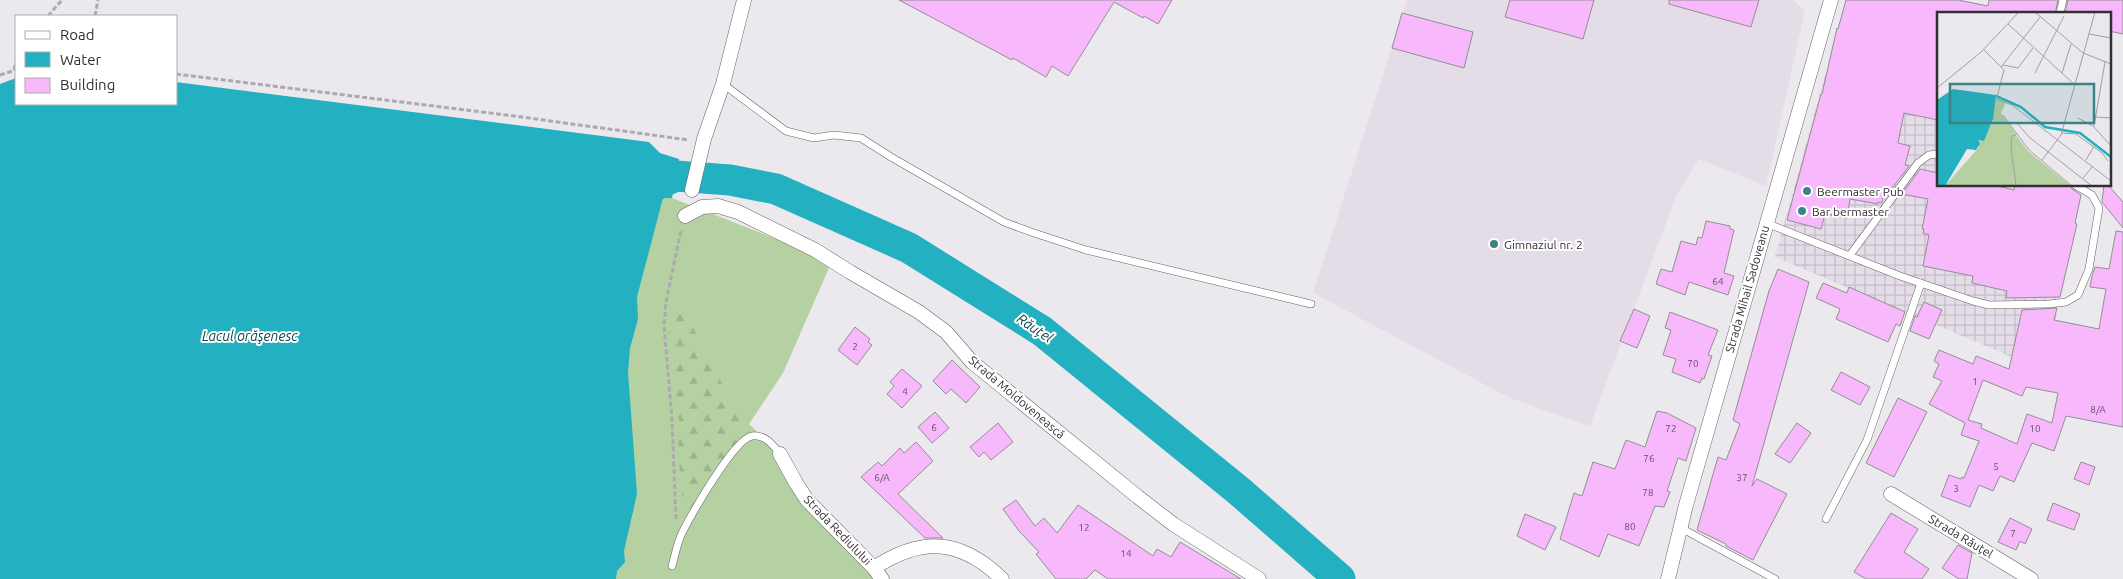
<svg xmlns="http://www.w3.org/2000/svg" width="2123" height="579" viewBox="0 0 2123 579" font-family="Ubuntu,sans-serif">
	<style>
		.built { fill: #e4dce7 }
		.industrial { fill: url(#industrial-grid) }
		.grass { fill: #b6d1a1 }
		.forest { fill: url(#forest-firs) }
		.water { fill: #23b0c1 }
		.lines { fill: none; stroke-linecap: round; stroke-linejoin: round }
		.river { stroke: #23b0c1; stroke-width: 31 }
		.building { fill: #f8b9fc; stroke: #928f92; fill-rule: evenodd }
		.lane-casing { stroke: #636165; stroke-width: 8 }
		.street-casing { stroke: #636165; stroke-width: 15 }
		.path { stroke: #acaaae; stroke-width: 3; stroke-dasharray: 5 2.5; stroke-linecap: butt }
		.lane { stroke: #fff; stroke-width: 7 }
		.street { stroke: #fff; stroke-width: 14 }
		.poi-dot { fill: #3b8386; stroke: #fff; stroke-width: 2 }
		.labels { text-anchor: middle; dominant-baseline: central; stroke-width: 4; stroke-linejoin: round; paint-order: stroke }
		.number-label { font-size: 10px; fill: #635264 }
		.poi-label { font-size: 12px; fill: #313032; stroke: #fff; text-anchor: start }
		.street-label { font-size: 12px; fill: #313032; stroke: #fff }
		.water-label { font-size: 14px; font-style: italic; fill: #0b464d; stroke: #fff }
		.inset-river { fill: none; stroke: #23b0c1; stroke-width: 2.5 }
		.inset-road { fill: none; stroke: #a19fa3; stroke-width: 1 }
		.view { fill: #3b8386; fill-opacity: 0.15; stroke: #3b8386; stroke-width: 2.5 }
		.inset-edge { fill: none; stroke: #313032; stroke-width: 2.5 }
	</style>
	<defs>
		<pattern id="industrial-grid" width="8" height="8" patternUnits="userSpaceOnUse" patternTransform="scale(1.25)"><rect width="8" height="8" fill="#e4dce7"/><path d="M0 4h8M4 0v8" fill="none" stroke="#c4bdc7"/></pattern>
		<pattern id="forest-firs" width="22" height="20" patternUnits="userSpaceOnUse" patternTransform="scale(1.25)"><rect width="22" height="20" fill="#b6d1a1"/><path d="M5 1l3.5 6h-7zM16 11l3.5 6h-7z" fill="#9db48b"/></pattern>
	</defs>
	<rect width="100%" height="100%" fill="#ece9ee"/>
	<path class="built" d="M1407,0H1793L1805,11L1766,186L1699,159L1677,194L1590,426L1510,398L1313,293Z"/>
	<path class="industrial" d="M1825,75L1938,102V185H2083L2045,371L1775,257Z"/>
	<path class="grass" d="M663,198H672L832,261L783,373L749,424L780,454L801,487L882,579H607L620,353Z"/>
	<path class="forest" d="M673,295L696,333L698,342L710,358L718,377L749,424L685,522L678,453L679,420L671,366L668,316Z"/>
	<path class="water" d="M16,78V104H176V82L649,142L660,153L679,159L672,198H663L637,297L638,319L630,348L628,372L637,494L624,551L625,562L617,571L616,579H0V84Z"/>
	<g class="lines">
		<path class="river" d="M637,194L676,176L730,180L776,189L909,248L1042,331L1239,491L1340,579"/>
	</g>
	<g class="building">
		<path d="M899,0H1172L1158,24L1144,16L1143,18L1114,2L1068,76L1052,66L1046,77L1020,62L1013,58L1012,60Z"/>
		<path d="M1510,0H1594L1583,39L1505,17Z"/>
		<path d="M1669,0H1759L1751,27L1669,4Z"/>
		<path d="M1846,0H1958L1988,6L1989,0H2058L2055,14H1938V120L1904,113L1898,143L1910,146L1905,165L1909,166L1890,191L1884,190L1882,203L1878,202V204L1850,199L1847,218L1825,214L1821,229L1787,220L1821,94H1822L1837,28L1838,29Z"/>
		<path d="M2068,0H2123V34L2109,31V14H2065Z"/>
		<path d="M1402,13L1473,32L1464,68L1392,48Z"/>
		<path d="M1920,169L1938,173V185H1993L2014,190L2015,185H2070L2072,189L2081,195L2075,223L2077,224L2060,297L2006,298L2007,291L1972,283L1973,276L1923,266L1929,235L1923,233L1924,229H1922L1928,199L1902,194Z"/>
		<path d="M2104,185H2108L2123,202V228L2102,202Z"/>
		<path d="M1706,221L1730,226V229L1734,230L1724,273L1734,276L1728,295L1689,282L1685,295L1656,284L1661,269L1672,272L1681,241L1696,245L1698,237L1702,238Z"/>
		<path d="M2116,231L2123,232V427L2066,416L2054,451L2032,443L2014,482L2000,476L1993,491L1979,485L1970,507L1941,496L1949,475L1961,479L1962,477L1964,478L1979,441L1961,435L1965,423L1929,404L1942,381L1933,377L1939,364L1934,361L1939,350L1973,364L1976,356L2009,369L2022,310L2057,308L2054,320L2099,329L2106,289L2090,287L2092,276L2095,267L2109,269ZM1983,380L2022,396L2026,387L2058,393L2052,423L2027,414L2017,444L1981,428L1982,424L1968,420Z"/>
		<path d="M1778,269L1809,282L1752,486L1757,479L1787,494L1753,560L1726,546V544L1697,530L1718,457L1726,460L1740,424L1733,420L1769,291Z"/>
		<path d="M1823,283L1847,293L1849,287L1905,312L1900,326L1896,324L1888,342L1836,319L1840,309L1816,298Z"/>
		<path d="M1924,302L1942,310L1929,339L1910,331L1915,316L1917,317Z"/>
		<path d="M1634,309L1650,316L1637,348L1620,341Z"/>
		<path d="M1670,312L1718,330L1708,355L1712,356L1704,379L1702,378L1700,383L1672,372L1676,359L1663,355L1671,330L1665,328Z"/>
		<path d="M855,327L870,339L868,342L872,345L857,365L838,350Z"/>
		<path d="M952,360L980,387L966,403L951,389L946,394L933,381Z"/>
		<path d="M902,369L922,386L902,408L887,394L894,386L890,382Z"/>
		<path d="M1841,372L1870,387L1860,405L1831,390Z"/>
		<path d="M1898,398L1927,412L1894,477L1866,463Z"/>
		<path d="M1657,411L1667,413L1696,428L1686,461L1678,458L1667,491L1670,492L1664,507L1655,506L1639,546L1608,534L1599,557L1560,539L1574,493L1582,496L1593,462L1615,469L1626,440L1645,447Z"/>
		<path d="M935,412L949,428L932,443L918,427Z"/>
		<path d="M998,423L1013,442L991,460L984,452L979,457L970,447Z"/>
		<path d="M1797,423L1811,433L1790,463L1775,454Z"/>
		<path d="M916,442L933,461L898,494L943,538H925L861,477L878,462L882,466L900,448L904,453Z"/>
		<path d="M2081,462L2095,467L2089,485L2074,479Z"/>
		<path d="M1016,500L1035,526L1044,518L1057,533L1078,505L1153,556L1157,549L1171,557L1180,542L1241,579H1108L1095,570L1086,579H1056L1036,554L1039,552L1019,531L1003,509Z"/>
		<path d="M2053,503L2080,514L2074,530L2047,520Z"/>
		<path d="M1891,513L1918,529L1904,552L1929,569L1922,579H1866L1854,572Z"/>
		<path d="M1525,514L1556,527L1545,550L1517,536Z"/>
		<path d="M2010,518L2032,529L2025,544L2020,541L2016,550L1998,542Z"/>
		<path d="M1958,545L1972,553L1967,579H1959L1942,568Z"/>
	</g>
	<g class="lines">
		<defs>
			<g id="lane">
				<path d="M2060,13L2063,0"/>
				<path d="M723,84L786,131L814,138L834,135L861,138L891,157L1004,222L1034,233L1086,250L1311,304"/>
				<path d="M1766,223L1900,276L1973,301L1989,305L2049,304L2066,302L2078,295L2089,269L2099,208L2092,195L2075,185"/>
				<path d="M1850,255L1918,163L1929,155L1938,154"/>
				<path d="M1826,519L1867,440L1921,283"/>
				<path d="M1681,528L1775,579"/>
				<path d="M672,566C675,556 677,543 682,533C691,515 734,439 752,436C765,434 773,445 780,454"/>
			</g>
			<g id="street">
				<path d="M692,190L704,139L723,84L744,0"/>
				<path d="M685,216L702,207L718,206L738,212L815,250L850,272L919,312L946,332L972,362L1138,497L1173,524L1259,579"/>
				<path d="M780,454L796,483L807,500L874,568L882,579"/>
				<path d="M1891,494L2031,579"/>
				<path d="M874,568C921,537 960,538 1002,579"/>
				<path d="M1668,579L1686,505L1831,0"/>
			</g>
		</defs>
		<use href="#lane" class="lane-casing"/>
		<use href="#street" class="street-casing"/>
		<g class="path">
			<path d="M48,16L62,0"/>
			<path d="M95,16L98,0"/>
			<path d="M14,70L16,62"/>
			<path d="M176,74L514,116L689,140"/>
			<path d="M0,75L16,70"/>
			<path d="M676,519L672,420L664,325L666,302L681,230"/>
		</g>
		<use href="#lane" class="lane"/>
		<use href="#street" class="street"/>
	</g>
	<g class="poi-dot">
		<circle cx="1807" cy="191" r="5"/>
		<circle cx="1802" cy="211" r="5"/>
		<circle cx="1494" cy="244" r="5"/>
	</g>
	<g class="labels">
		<g class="number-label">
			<text x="1718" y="281">64</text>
			<text x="855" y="346">2</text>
			<text x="1693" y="363">70</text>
			<text x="1975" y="381">1</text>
			<text x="905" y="391">4</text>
			<text x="2098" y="409">8/A</text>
			<text x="934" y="427">6</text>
			<text x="1671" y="428">72</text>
			<text x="2035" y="428">10</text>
			<text x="1649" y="458">76</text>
			<text x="1996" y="466">5</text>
			<text x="882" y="477">6/A</text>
			<text x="1742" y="477">37</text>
			<text x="1956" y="488">3</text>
			<text x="1648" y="492">78</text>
			<text x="1630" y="526">80</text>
			<text x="1084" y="527">12</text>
			<text x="2013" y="533">7</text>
			<text x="1126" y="553">14</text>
		</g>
		<g class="poi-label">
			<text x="1817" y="191">Beermaster Pub</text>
			<text x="1812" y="211">Bar bermaster</text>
			<text x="1504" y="244">Gimnaziul nr. 2</text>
		</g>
		<g class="street-label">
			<text transform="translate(1747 289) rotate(-74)">Strada Mihail Sadoveanu</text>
			<text transform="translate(1017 397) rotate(40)">Strada Moldovenească</text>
			<text transform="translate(838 530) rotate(46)">Strada Rediulului</text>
			<text transform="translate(1961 536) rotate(31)">Strada Răuțel</text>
		</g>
		<g class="water-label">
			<text transform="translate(1035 328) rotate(34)">Răuțel</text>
			<text x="250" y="336">Lacul orăşenesc</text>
		</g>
	</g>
	<g transform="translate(1937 12)">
		<rect width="174" height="174" fill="#ece9ee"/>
		<path d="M58,86L69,90L64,101L80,123H78V164L61,174H8L42,135L41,128L47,129Z" fill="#b6d1a1"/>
		<path d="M60,122L63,124L61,134L50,136L49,127ZM79,123L92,140L134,174H61L78,164L75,134L76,124Z" fill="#b6d1a1"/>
		<path d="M16,77L59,83L56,107L47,129L41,128L43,132L39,138L30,137L8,174H0V88Z" fill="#23b0c1"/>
		<path class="inset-river" d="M59,84L84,95L108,115L143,121L174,145"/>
		<path class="inset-road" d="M98,0L146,41L174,52M154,0H174M71,12L137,72M152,22L174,26M47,38L67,58L60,85M66,53L81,56L96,36M64,55L103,5M98,61L127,4M125,61L134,32M0,76L43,41L82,0M59,87L75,93L174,169M66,103L92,138L135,174M159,105L174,106M141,106L156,114L174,134M72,111H80L92,125L155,174M157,114L168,50M125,121L139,122L165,141L171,149M79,123L75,124L74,135L79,174M105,148L124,123L158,0M149,148L157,134M146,166L156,154"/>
		<path class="view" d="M13,72H157V111H13Z"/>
		<rect width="174" height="174" class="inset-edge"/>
	</g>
	<rect x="15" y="15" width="162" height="90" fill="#ffffff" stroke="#adacad"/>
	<rect x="25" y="31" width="25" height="8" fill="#ffffff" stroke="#adacad"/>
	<text x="60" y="40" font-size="15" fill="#313032">Road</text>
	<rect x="25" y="52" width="25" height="15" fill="#23b0c1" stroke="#adacad"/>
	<text x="60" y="65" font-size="15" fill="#313032">Water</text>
	<rect x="25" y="78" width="25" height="15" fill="#f8b9fc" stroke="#adacad"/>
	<text x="60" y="90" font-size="15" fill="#313032">Building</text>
</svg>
